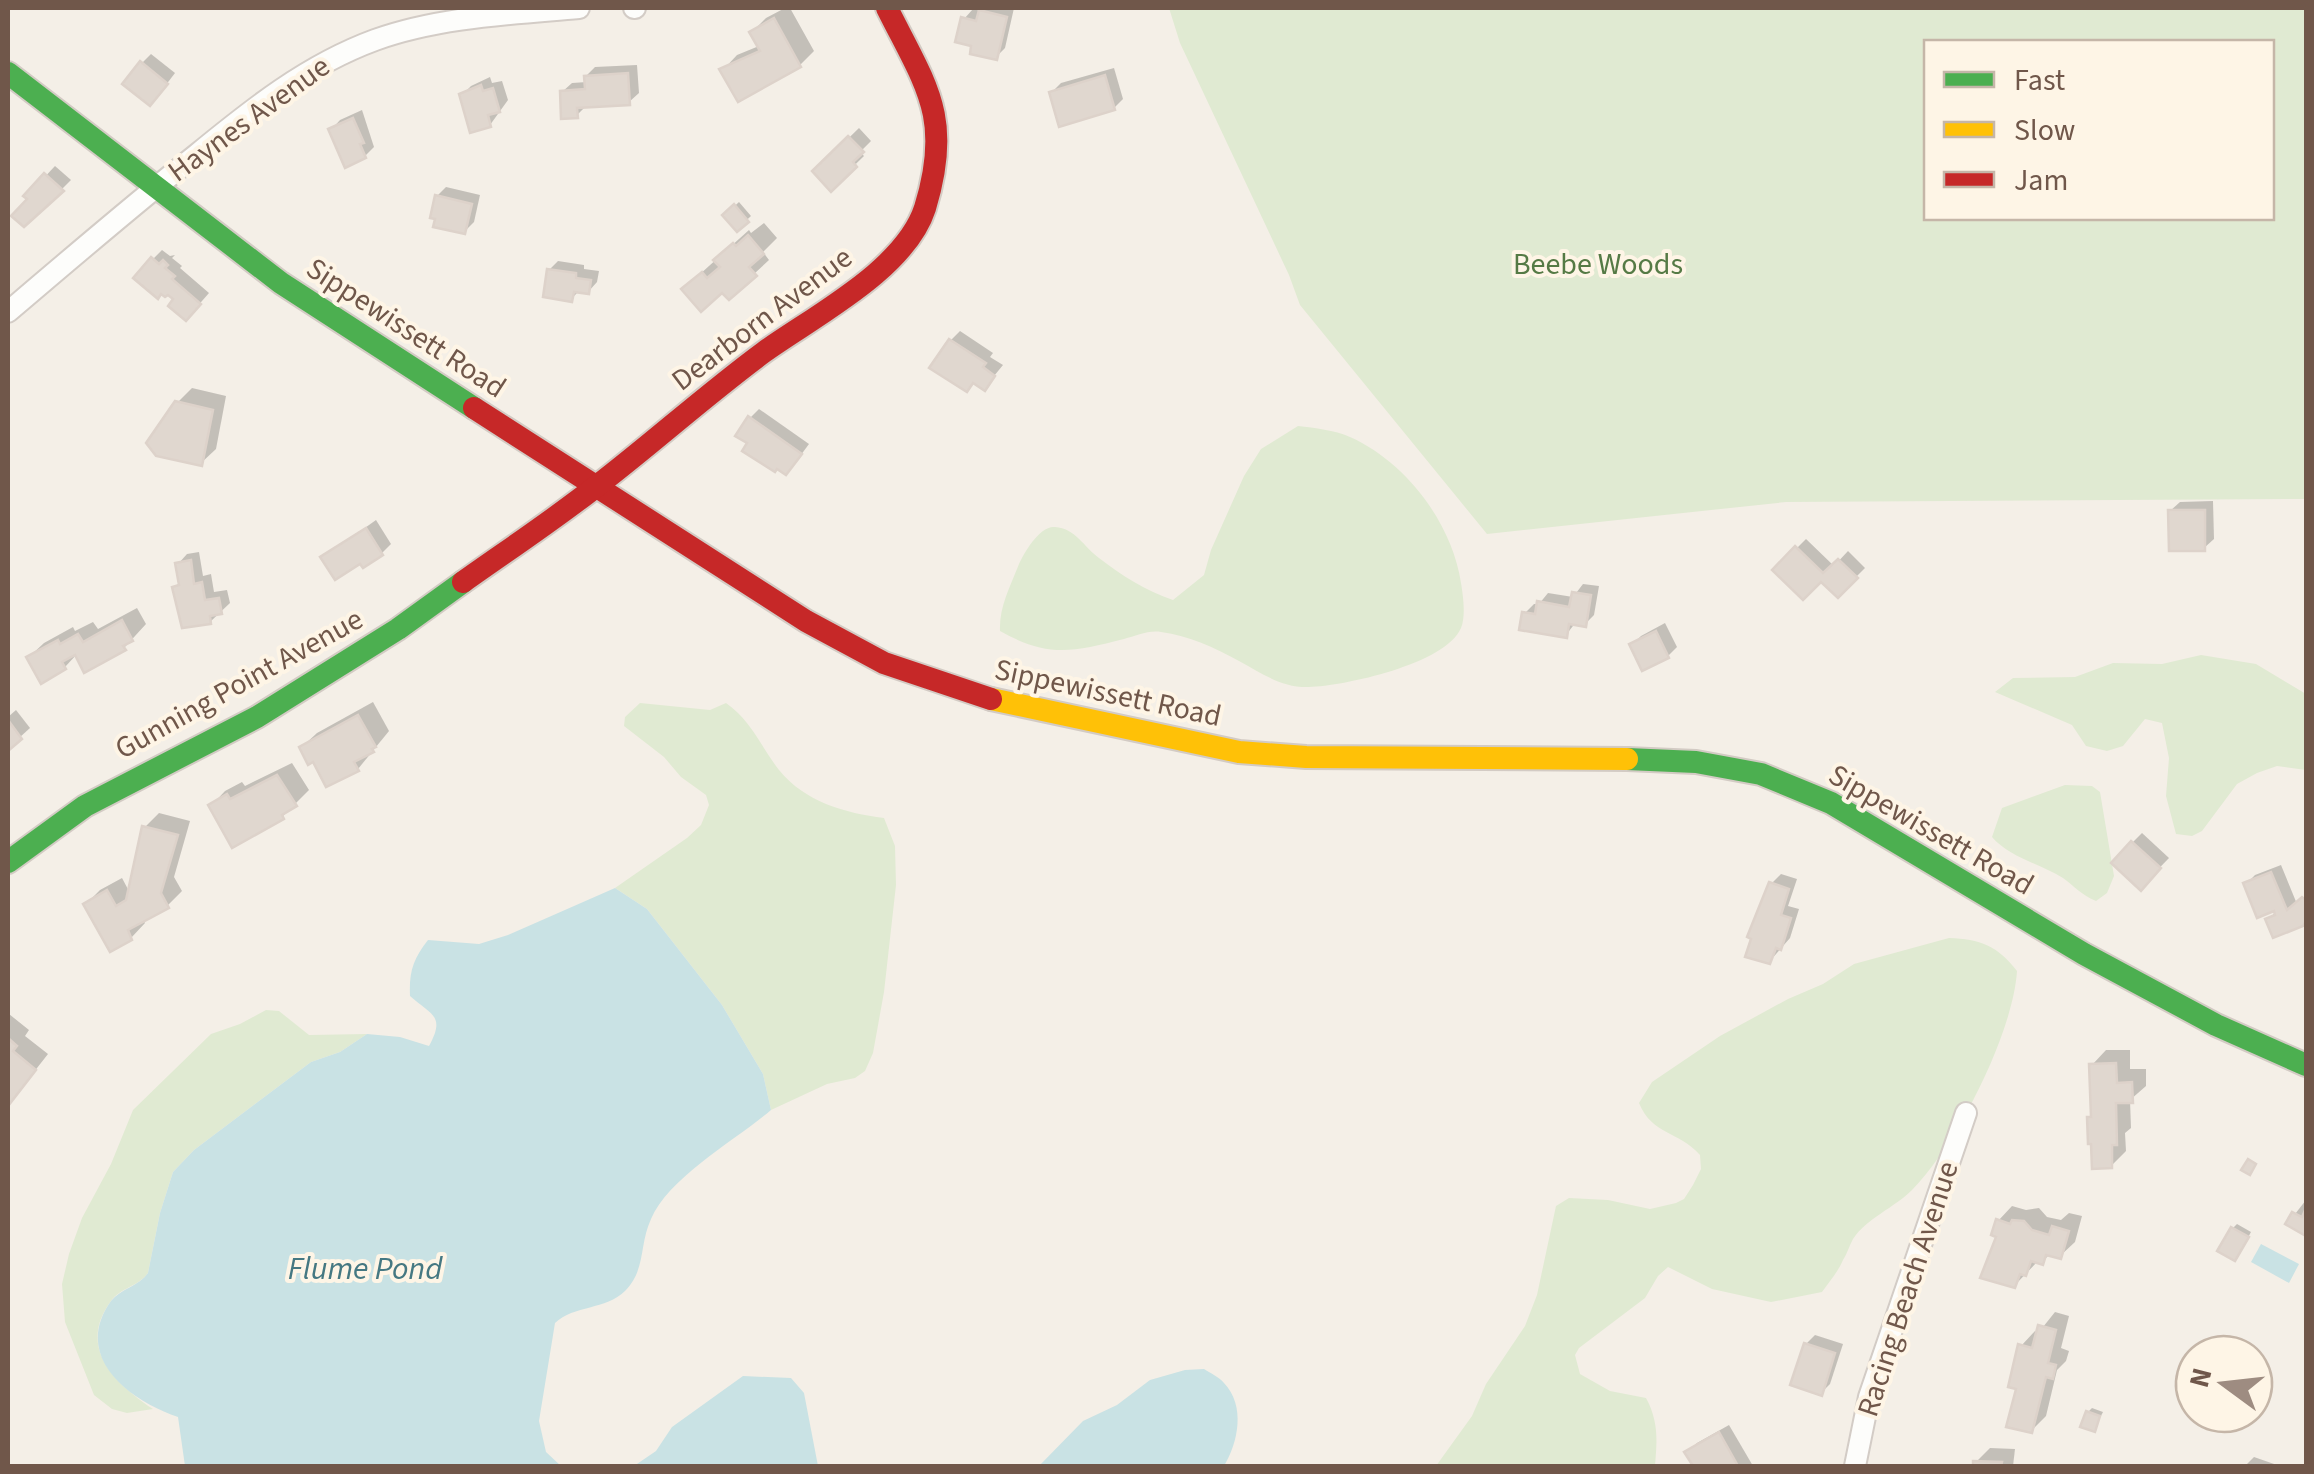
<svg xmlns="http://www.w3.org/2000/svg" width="2314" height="1474" viewBox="0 0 2314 1474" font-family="'Source Sans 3',sans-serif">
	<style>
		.green { fill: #e0ead2; fill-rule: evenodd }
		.water { fill: #c9e2e4 }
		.shadow { fill: #0003 }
		.building { fill: #e0d7cf; stroke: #ddd2ca; stroke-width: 2.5 }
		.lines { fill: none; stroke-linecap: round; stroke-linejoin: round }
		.street-casing { stroke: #d3ccc6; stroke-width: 24 }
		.fast-casing { stroke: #d3cbc4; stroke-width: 26 }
		.slow-casing { stroke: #d3cbc4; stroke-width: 26 }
		.jam-casing { stroke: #d3cbc4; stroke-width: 26 }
		.street { stroke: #fdfdfb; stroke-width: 20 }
		.fast { stroke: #4caf50; stroke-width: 22 }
		.slow { stroke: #ffc107; stroke-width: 22 }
		.jam { stroke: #c62828; stroke-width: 22 }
		.labels { text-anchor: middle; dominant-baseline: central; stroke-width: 8; stroke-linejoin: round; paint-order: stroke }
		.street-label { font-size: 30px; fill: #70574a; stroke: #fef5e6 }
		.park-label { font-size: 30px; fill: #557a45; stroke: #fef5e6 }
		.water-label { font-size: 32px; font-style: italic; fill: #457882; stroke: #fef5e6 }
	</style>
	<rect width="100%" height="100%" fill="#f4efe7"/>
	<g class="green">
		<path d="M1169,8H2306V499L1786,502L1487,534L1300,305L1289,275L1180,43ZM2272,42V218H1926V42Z"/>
		<path d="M1298,426C1315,428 1334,430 1350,437C1406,462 1452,523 1461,583C1463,595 1466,616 1461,628C1446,664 1344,686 1309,687C1282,688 1261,673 1239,661C1214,647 1189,636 1161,632C1148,630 1136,636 1124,639C1072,652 1048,658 1000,631C999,607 1010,587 1019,564C1024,553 1040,525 1055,527C1075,528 1084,547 1099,558C1121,575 1146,591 1173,600L1204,575L1211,550L1244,476L1261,449Z"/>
		<path d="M2201,655L2256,664L2306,694V770L2277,766L2257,773L2237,784L2202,831L2192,836L2176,834L2166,796L2169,758L2162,723L2145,719L2123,746L2107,751L2086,746L2072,725L1995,692L2013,678L2075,677L2113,663L2162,664Z"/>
		<path d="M640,703L710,710L726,703C751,720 761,747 779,770C805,802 845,813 884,818L895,846L896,885L884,992L873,1053L865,1071L855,1078L827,1084L771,1110L763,1074L722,1005L647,909L615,888L687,838L701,825L709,805L706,795L681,777L664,757L624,726L625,717Z"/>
		<path d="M2065,785L2092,786L2100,792L2114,876L2107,893L2096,901C2082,895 2075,887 2063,878C2040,864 2009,857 1992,837L2002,808Z"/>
		<path d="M1949,938C1980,939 1998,946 2017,971C2013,1034 1956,1146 1912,1190C1894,1208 1867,1218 1853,1239C1849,1246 1847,1254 1843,1260C1838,1272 1829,1282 1822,1292L1771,1302L1712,1289L1668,1267L1658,1276L1645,1298L1579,1348L1575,1355L1580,1374L1610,1391L1646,1398C1659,1422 1657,1441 1655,1466H1436L1472,1416L1486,1384L1525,1326L1537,1295L1556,1206L1569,1198L1608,1200L1650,1209L1676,1203L1684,1199L1693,1185L1701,1169L1700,1155C1679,1131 1652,1135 1639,1103L1652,1082L1720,1036L1788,999L1823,984L1854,964Z"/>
		<path d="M266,1010L279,1011L309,1035L367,1034L340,1052L311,1062L194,1150L173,1172L160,1213L148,1273C139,1286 120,1288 111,1301C76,1348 116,1384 153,1409L127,1413L112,1409L94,1395L65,1322L62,1284L69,1254L82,1218L111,1164L133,1110L211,1034L240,1024Z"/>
	</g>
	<g class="water">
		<path d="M615,888L647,909L722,1005L763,1074L771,1110C736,1140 669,1177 651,1219C639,1245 646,1270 625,1291C606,1310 574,1305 555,1323L539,1421L546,1452L561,1466H185L178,1417C130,1401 71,1357 111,1301C120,1289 139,1286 148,1273L160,1213L173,1172L194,1150L311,1062L340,1052L367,1034L400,1037L429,1046C446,1015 431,1015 410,996C409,972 413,959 428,940L479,944L508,935Z"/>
		<path d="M2261,1244L2299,1264L2289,1283L2251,1262Z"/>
		<path d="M1204,1369C1210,1373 1219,1377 1224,1383C1246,1406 1238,1443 1224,1466H1039L1083,1421L1117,1405L1150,1380L1185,1370Z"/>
		<path d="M743,1376L791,1378L804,1393L818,1466H634L656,1451L672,1427Z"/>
	</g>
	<g class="shadow">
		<path d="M785,8H790L814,51L800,65L723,70L737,55L759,46L752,32L766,18Z"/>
		<path d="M985,8H1014L1005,48L996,57L974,44L964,19L973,9L981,11Z"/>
		<path d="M151,54L175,73L159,94L142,63Z"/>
		<path d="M637,65L639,93L629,102L587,105L577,115L562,92L572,83L587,82L586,76L595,67Z"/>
		<path d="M1114,68L1123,99L1114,108L1052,92L1061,83Z"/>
		<path d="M490,77L492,83L502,81L508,100L490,125L462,95L471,86Z"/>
		<path d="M362,110L374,147L365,156L331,130L340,120Z"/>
		<path d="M859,128L871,141L860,152L864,156L831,188L815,171Z"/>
		<path d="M55,166L71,180L62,189L30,199L27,196Z"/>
		<path d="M446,187L480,195L474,222L464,232L437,196Z"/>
		<path d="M739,202L751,216L737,229L725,215Z"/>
		<path d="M764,223L777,238L763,252L769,260L729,297L699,275L749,230L751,233Z"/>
		<path d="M162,250L170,256L175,255L172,258L182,266L180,268L209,293L195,309L177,299L153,259Z"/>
		<path d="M558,261L584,265V269L599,271L597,282L588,292L580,290L571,299L549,270Z"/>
		<path d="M960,331L993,353L990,357L1003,365L985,387L951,340Z"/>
		<path d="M192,388L226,396L216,449L201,463L177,403Z"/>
		<path d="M759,409L809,444L795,463L750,442V418Z"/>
		<path d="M2213,501L2214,539L2204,548L2170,511L2180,502Z"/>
		<path d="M376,520L391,544L382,553L324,557Z"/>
		<path d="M1806,539L1834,566L1848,551L1865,568L1838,595L1821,578L1775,570Z"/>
		<path d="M199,552L203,576L211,574L214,592L227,590L230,603L210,622L175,587L181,581L178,564L187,554Z"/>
		<path d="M1583,584L1599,586L1594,615L1585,624L1576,622L1566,635L1525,613L1534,604H1539L1548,593L1573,597Z"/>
		<path d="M137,608L146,624L124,648L77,654L65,667L29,657L44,643L73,627L75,631L93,622L98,629Z"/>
		<path d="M1665,623L1677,647L1668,656L1632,645L1641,636Z"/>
		<path d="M373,702L389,731L358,769L302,747L317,733Z"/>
		<path d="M16,710L30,728L8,748V717Z"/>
		<path d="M292,763L309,790L282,817L211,806L225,791L242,782L245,786Z"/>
		<path d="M159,813L190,821L174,877L182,891L167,906L143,919L145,923L131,938L86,904L100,890L122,878L130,893L144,828Z"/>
		<path d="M2142,833L2169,858L2141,887L2133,842Z"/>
		<path d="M2281,865L2297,904L2306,895V919L2301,924L2268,920L2283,904L2246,884L2255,875Z"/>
		<path d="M1781,874L1797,879L1788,906L1799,909L1790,938L1769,962L1772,883Z"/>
		<path d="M9,1014L29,1030L25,1036L48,1054L8,1105Z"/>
		<path d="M2106,1050H2130V1069H2146V1086L2130,1100L2131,1128L2125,1133L2126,1151L2111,1166L2090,1118L2093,1115L2092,1065Z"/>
		<path d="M2306,1200V1233L2288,1223Z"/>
		<path d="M2012,1206L2026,1210L2039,1208L2047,1217L2061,1220L2069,1213L2082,1216L2075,1242L2060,1256L2051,1253L2042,1262L2038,1261L2015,1285L1998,1221Z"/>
		<path d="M2237,1224L2251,1232L2239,1254L2233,1228Z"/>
		<path d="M2055,1312L2069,1316L2061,1348L2069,1351L2066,1361L2057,1370L2046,1416L2032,1430L2019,1387L2021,1346L2035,1331L2039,1332Z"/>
		<path d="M1815,1335L1843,1344L1830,1384L1821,1393L1806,1344Z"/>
		<path d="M2092,1408L2103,1412L2094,1429L2088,1412Z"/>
		<path d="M1729,1425L1753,1466H1704L1688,1452L1697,1443Z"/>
		<path d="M1990,1448L2015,1449L2013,1466H1975L1976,1462Z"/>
		<path d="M2254,1457L2277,1465L2276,1466H2245Z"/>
	</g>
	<g class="building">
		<path d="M979,10L1007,17L997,60L970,54L971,46L955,42L961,17L976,21Z"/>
		<path d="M774,18L801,67L738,102L719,69L760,51L749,32Z"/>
		<path d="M140,61L168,84L150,106L122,84Z"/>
		<path d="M628,73L630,105L577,108L578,118L561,119L560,91L585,89L584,76Z"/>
		<path d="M1105,75L1115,110L1059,127L1049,92Z"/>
		<path d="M481,85L483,91L493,88L500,112L488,115L491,127L470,133L459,94Z"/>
		<path d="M353,118L364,143L360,144L366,158L345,168L328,129Z"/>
		<path d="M848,136L864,152L853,162L857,167L831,192L812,171Z"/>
		<path d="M44,173L64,191L24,227L11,216L27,199L23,196Z"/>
		<path d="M435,195L472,204L465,234L433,227L435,219L430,218Z"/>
		<path d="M734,204L749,222L737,232L722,215Z"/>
		<path d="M748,235L764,254L749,267L757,276L729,300L722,293L701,312L681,289L702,272L707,278L720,267L713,260L733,243L736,246Z"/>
		<path d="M151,257L159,264L163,260L168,265L165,268L175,276L172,279L201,304L186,321L168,306L173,299L168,295L165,297L161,294L158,299L133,278Z"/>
		<path d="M547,269L576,273V278L591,280L589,294L574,292L572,302L543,297Z"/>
		<path d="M949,339L986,363L983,367L995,376L985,391L973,383L967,392L929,368Z"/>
		<path d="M175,401L213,410L202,466L156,456L146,443Z"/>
		<path d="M748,416L802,454L786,475L777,469L775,472L742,451L747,443L735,436Z"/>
		<path d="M2168,510H2205V551H2169Z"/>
		<path d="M366,528L383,555L363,568L360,564L335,580L320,557Z"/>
		<path d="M1795,546L1823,573L1838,559L1858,578L1838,598L1821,582L1803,600L1772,570Z"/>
		<path d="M191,560L194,584L202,582L205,600L219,598L222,614L210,616L211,624L182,628L172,587L179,585L175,563Z"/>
		<path d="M1572,592L1591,595L1586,627L1569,624L1567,638L1519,630L1522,612L1535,614L1537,601L1569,607Z"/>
		<path d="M122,620L133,641L123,646L126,650L84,673L75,655L62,662L66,669L41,684L26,657L58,640L60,644L78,634L83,642Z"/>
		<path d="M1656,631L1669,658L1642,671L1629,644Z"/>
		<path d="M358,715L376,747L372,749L374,752L354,762L359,771L326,787L313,762L308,765L299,747Z"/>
		<path d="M8,720L22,739L8,751Z"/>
		<path d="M277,775L297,806L282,815L284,819L232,848L208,805L227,794L230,799Z"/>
		<path d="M142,826L178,835L161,893L169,908L128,930L132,940L110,952L83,904L107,890L116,906L126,900Z"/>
		<path d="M2131,841L2161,868L2141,891L2111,863Z"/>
		<path d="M2271,872L2287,910L2302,897L2306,900V921L2303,926L2273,938L2265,919L2275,915L2274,911L2257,918L2243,883Z"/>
		<path d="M1769,882L1789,889L1781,915L1791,918L1781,950L1776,948L1770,964L1745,957L1751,939L1747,937Z"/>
		<path d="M8,1038L17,1046L13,1051L36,1070L8,1106Z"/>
		<path d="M2116,1063L2117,1083L2132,1082L2133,1103H2116L2117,1145H2112V1168L2092,1169L2091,1144H2088L2087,1117H2091L2089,1064Z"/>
		<path d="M2248,1159L2256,1164L2250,1175L2241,1170Z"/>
		<path d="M2306,1208V1236L2285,1224L2292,1212L2302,1217Z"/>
		<path d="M1996,1219L2010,1224L2012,1220L2024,1221L2032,1230L2049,1235L2052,1226L2069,1231L2061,1259L2046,1255L2043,1265L2031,1261L2026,1276L2020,1274L2015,1288L1980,1278L1996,1237L1991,1235Z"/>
		<path d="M2231,1227L2249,1237L2235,1261L2217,1251Z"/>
		<path d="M2038,1325L2056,1330L2048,1363L2056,1365L2053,1379L2046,1377L2032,1433L2006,1427L2016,1389L2008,1387L2018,1344L2032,1348Z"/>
		<path d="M1804,1343L1835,1353L1822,1396L1790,1385Z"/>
		<path d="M2086,1411L2100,1416L2095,1432L2080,1427Z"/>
		<path d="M1719,1432L1738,1466H1693L1684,1452Z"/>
		<path d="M1973,1461L2002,1462L2001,1466H1973Z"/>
	</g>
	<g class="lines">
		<defs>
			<g id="street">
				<path d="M634,8H635"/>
				<path d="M8,312C70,259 132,206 196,155C252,109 307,65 375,40C439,17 512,14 579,8"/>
				<path d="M1855,1466L1869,1397L1966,1113"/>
			</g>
			<g id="fast">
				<path d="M8,73L281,283L474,408"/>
				<path d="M1627,759L1696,762L1761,774L1831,803L2084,954L2216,1025L2306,1065"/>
				<path d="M8,862L85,806L257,717L398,629L463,582"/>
			</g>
			<path id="slow" d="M991,699L1239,752L1306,757L1627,759"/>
			<g id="jam">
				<path d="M474,408L806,621L884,663L991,699"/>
				<path d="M463,582C508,550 555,519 598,485C654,442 707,394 764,352C814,316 905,270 925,208C953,117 926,86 887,8"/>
			</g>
		</defs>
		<use href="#street" class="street-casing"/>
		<use href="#fast" class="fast-casing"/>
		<use href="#slow" class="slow-casing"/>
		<use href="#jam" class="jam-casing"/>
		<use href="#street" class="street"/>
		<use href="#fast" class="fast"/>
		<use href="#slow" class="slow"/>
		<use href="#jam" class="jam"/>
	</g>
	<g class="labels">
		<g class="street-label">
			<text transform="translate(249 119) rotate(-36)">Haynes Avenue</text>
			<text transform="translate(762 319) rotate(-37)">Dearborn Avenue</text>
			<text transform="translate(406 328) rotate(33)">Sippewissett Road</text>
			<text transform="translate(239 684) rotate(-29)">Gunning Point Avenue</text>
			<text transform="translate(1108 693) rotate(12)">Sippewissett Road</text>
			<text transform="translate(1931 830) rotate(30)">Sippewissett Road</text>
			<text transform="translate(1908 1289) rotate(-72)">Racing Beach Avenue</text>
		</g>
		<g class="park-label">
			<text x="1598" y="264">Beebe Woods</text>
		</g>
		<g class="water-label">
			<text x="365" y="1269">Flume Pond</text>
		</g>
	</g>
	<rect width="2314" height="1474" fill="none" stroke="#70574a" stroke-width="20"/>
	<rect x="1924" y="40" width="350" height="180" fill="#fef5e6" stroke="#c5b6a8" stroke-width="2.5"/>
	<rect x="1944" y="72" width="50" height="15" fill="#4caf50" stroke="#c5b6a8" stroke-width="2.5"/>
	<text x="2014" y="90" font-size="30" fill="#70574a">Fast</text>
	<rect x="1944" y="122" width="50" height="15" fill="#ffc107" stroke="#c5b6a8" stroke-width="2.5"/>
	<text x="2014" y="140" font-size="30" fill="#70574a">Slow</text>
	<rect x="1944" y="172" width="50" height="15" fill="#c62828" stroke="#c5b6a8" stroke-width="2.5"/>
	<text x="2014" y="190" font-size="30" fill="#70574a">Jam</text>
	<g transform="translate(2224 1384) rotate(285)"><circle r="48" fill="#fef5e6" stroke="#c5b6a8" stroke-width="2.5"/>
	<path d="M0-8L18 38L0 25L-18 38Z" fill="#9e8c81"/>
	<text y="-15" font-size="28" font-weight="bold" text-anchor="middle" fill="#70574a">N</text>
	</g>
</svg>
